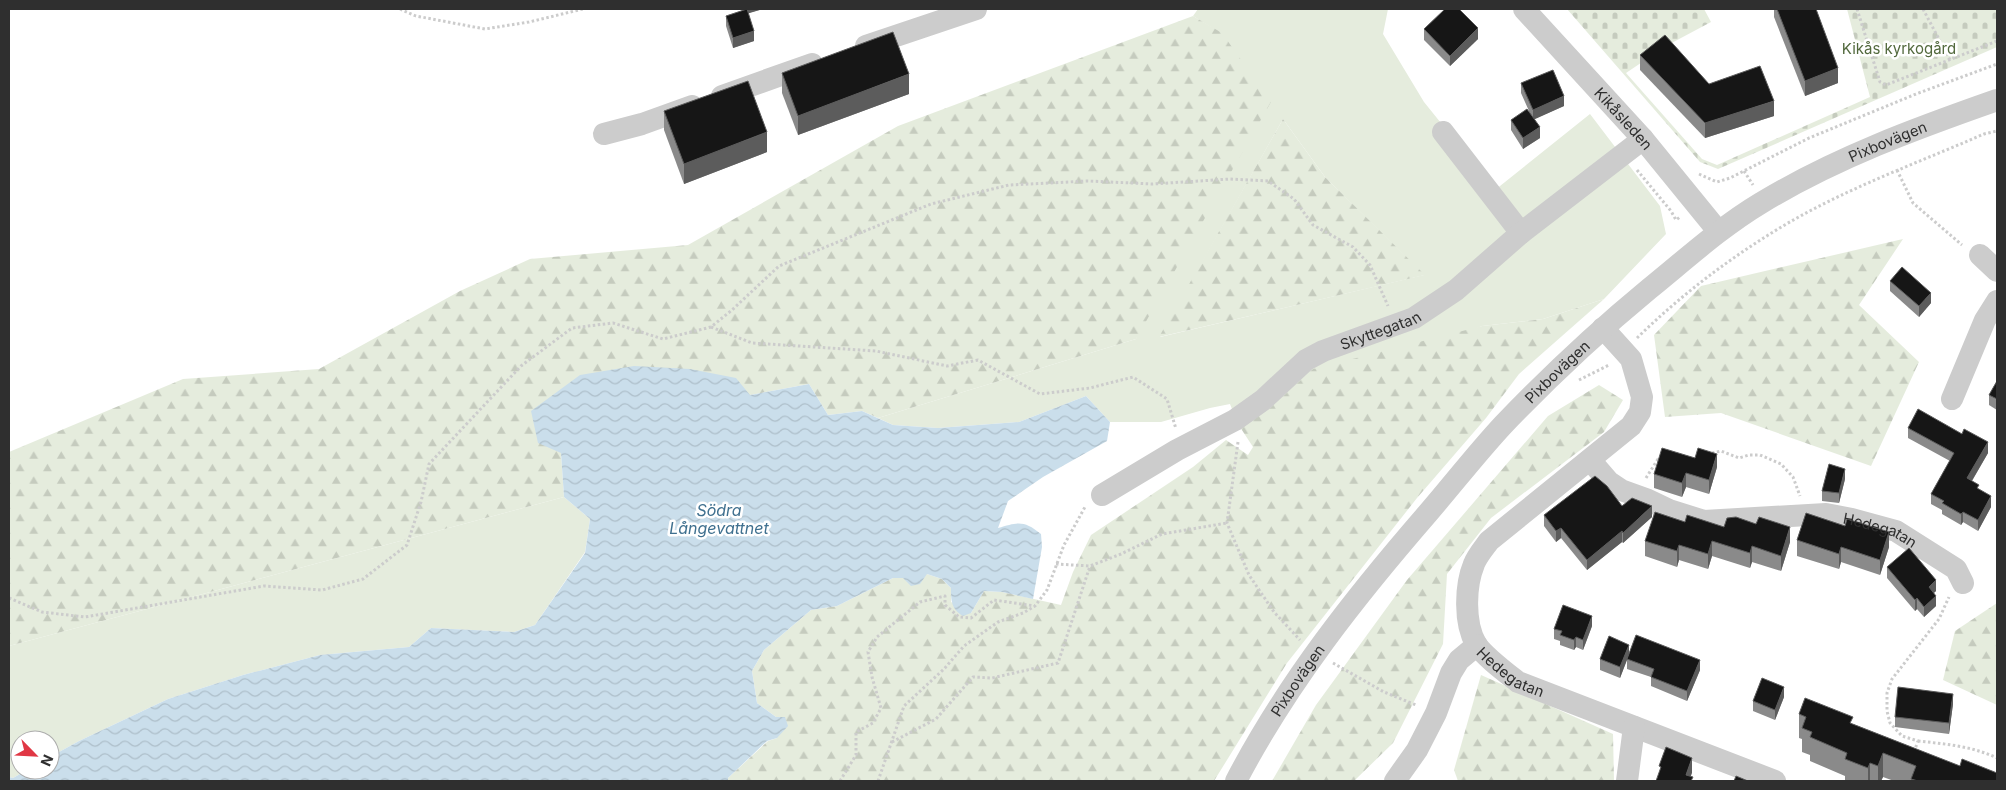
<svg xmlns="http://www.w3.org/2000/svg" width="2006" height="790" viewBox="0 0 2006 790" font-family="Inter,sans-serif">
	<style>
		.green { fill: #e5ecdd; fill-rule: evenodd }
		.forest { fill: url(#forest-firs) }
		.cemetery { fill: url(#cemetery-stones) }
		.water { fill: url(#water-waves) }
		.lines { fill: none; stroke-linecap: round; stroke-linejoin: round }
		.path { stroke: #ccc; stroke-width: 3; stroke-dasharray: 2.5 2.5; stroke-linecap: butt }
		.minor { stroke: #ccc; stroke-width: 22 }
		.wall { fill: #8a8a8a }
		.shaded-wall { fill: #5c5c5c }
		.building { fill: #161616; stroke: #5c5c5c }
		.labels { text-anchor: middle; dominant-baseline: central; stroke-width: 5; stroke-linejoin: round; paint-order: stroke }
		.park-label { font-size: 15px; fill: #52693d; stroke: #fff }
		.street-label { font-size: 15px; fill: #2f2f2f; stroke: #fff }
		.water-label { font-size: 16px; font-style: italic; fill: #3f708f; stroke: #fff }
	</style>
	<defs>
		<pattern id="forest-firs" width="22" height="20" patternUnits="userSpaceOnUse" patternTransform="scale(1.25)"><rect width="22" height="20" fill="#e5ecdd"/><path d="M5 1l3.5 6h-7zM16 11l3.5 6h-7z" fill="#c5cbbe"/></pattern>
		<pattern id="cemetery-stones" width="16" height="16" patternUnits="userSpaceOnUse" patternTransform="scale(1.25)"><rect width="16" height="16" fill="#e5ecdd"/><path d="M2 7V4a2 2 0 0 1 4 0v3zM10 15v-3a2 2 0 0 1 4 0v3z" fill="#c5cbbe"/></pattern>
		<pattern id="water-waves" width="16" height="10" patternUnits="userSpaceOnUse" patternTransform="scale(1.25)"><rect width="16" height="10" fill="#cadeeb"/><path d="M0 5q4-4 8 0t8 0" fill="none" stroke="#aebfca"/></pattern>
	</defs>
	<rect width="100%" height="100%" fill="#fff"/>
	<g class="green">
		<path d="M1198,9H1388L1383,34L1424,102L1495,190L1590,114L1660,206L1666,234L1604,299L1543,319L1482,326L1238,424L1230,404L1210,408L1161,422H1110L1086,396L1019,422L938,428L893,425L878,418L1136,339L1222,34L1193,16ZM1283,119L1325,177L1424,275L1160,337Z"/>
		<path d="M564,497L590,519L585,552L535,625L514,632L431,628L409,647L320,655L243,675L168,699L79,741L50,757V740H20V770H27L13,778L9,777V646Z"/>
	</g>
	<g class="forest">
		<path d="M1193,16L1222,33L1271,102L1136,339L878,418L862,411L828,415L809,384L750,395L561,453L564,497L9,646V452L183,379L319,369L460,291L530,259L688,245L898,126Z"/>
		<path d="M1283,119L1325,177L1425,275L1159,337Z"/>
		<path d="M1903,239L1859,305L1919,362L1871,466L1721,413L1665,417L1654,335L1701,286Z"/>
		<path d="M1604,299L1519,374L1486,418L1417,498L1287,663L1214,781H728V778L768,741L777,738L776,717L757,703L752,671L764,650L811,610L837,606L893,578L927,574L942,579L951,588V602L971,613L984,591L1002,592L1061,605L1073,572L1091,535L1193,467L1226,440L1248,455L1253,447L1238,424L1267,411L1313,369L1482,326L1543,319Z"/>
		<path d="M1599,385L1623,400L1604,432L1491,518L1447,574L1443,644L1393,743L1354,781H1272L1316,705L1407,580L1548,416Z"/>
		<path d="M1997,603V705L1943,680L1955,631Z"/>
		<path d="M1481,675L1613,734L1614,781H1458L1454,770Z"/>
	</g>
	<path class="cemetery" d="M1567,9H1704L1711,22L1666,46L1626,73L1702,159L1717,165L1870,97L1847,9H1997V47L1718,169L1700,162Z"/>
	<path class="water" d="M634,366L690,369L736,378L750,395L809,384L828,415L862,411L893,425L938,428L1019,422L1086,396L1110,422L1107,441L1043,477L1008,501L998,528C1018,522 1024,520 1041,534L1042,547L1033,599L1002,592L984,591L971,613L963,616C951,609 951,600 951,588L942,579L927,574L920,584L911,586L903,578H893L837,606L811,610L764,650L752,671L757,703L776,717H785L788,726L777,738L767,741L728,778V781H9V777L13,778L27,770H50V757L79,741L168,699L243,675L320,655L409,647L431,628L514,632L535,625L585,553L590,519L564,497L561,453L538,443L531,411L580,375Z"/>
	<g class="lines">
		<g class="path">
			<path d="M400,9L416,16L485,29L529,22L583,9"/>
			<path d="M1857,9L1880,82L1886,85L1997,41"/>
			<path d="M1923,9L1950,60"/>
			<path d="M1637,170L1671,211L1676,220L1680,217"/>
			<path d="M1897,170L1913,203L1962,245"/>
			<path d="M1744,171L1753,185"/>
			<path d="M1699,174L1717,182L1730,178L1809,138L1916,94L1997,64"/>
			<path d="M711,327L752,343L876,351L947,366L978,360L1040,394L1090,388L1133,377L1167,399L1176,429"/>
			<path d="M1637,338C1680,296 1727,260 1778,229C1842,190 1915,164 1984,134L1997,131"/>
			<path d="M1579,380L1609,365"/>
			<path d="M1238,442L1227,523L1249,575L1274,612L1300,640"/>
			<path d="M1712,453L1721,451L1739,458L1749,455H1760L1781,464L1793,477L1800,496"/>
			<path d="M1646,478L1658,459L1661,457"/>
			<path d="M1056,564L1090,566L1121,554L1162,534L1227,523"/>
			<path d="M9,598L42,612L85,617L264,586L322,590L363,579L407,545L421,502L429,464L521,366L572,328L613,323L663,339L711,327L732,310L779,266L931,204L1009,185L1088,181L1153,184L1230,179L1268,181L1294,199L1313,225L1353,247L1370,265L1388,306"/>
			<path d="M1333,663L1384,692L1416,705"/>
			<path d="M1918,741C1945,744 1972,746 1997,758"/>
			<path d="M892,742L936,719L973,677L992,678L1058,663L1090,566"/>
			<path d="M1914,752L1918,741L1902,736L1890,723L1887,711V693L1892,679L1939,619L1949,597"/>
			<path d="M840,781L856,755V732L873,723L881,708L872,677L868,652L877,637L920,602L945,596V605L959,617L971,618L994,600L1035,606"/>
			<path d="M878,781L904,706L944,669L964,646L998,622L1023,613L1035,606L1047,590L1064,545L1085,507"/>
		</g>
		<g class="minor">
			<path id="s1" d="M1524,9L1643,139L1718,231"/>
			<path d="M866,46L976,9"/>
			<path d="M722,96L812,64"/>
			<path d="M1443,132L1521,233"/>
			<path d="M604,134L642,124L692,106"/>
			<path d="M1980,255L1997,271"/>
			<path id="s2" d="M1603,328L1631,359L1642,397L1640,412L1631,426L1489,541C1484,548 1477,556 1474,564C1465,586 1464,623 1476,644C1484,656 1504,671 1518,682L1775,781"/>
			<path d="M1952,399L1985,320L1997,301"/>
			<path id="s3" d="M1590,460L1609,482L1621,490L1646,499L1669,510L1704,521L1826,514L1852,519L1896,531L1956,569L1963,583"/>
			<path id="s4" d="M1102,495L1177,450L1235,420L1263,400L1306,360L1323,351L1414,318L1456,290L1521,233L1643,139"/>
			<path id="s5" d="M1236,781C1287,683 1356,596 1428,513C1453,484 1477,453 1503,425C1549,377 1598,331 1649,289C1686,259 1721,227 1761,203C1835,158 1917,128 1997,100"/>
			<path d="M1395,781L1417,750L1436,713L1451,673L1459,660L1477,645"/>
			<path d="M1627,781L1634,727"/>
		</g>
	</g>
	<g class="wall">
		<path d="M741,9H763L748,13L754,41L733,48L726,26V16L742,11Z"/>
		<path d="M1774,9H1816L1838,83L1805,96L1774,17Z"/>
		<path d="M1424,29L1478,39L1450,66L1424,40Z"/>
		<path d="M1640,55L1774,116L1705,138L1640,70Z"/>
		<path d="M782,73L909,94L798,135L782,93Z"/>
		<path d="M1521,83L1564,106L1534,119L1540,138L1523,149L1511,130V120L1529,111L1521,93Z"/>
		<path d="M664,111L767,152L684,184L664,130Z"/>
		<path d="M1890,281L1931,303L1919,317L1890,291Z"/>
		<path d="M1997,381V410L1989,405V395Z"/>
		<path d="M1908,428L1988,453L1972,481L1991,507L1978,531L1963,522L1961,525L1942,514V510L1931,504V494L1950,461L1908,438Z"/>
		<path d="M1717,467L1709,494L1686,487L1682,497L1654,488V474Z"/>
		<path d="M1845,479L1839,503L1822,501V491Z"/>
		<path d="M1544,515L1652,517L1623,543L1622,542L1587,570L1561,538L1556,542L1544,526Z"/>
		<path d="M1685,522L1724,527L1790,542L1781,571L1752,562L1750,568L1712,556L1708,569L1679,560L1677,567L1645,556V541Z"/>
		<path d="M1797,540L1889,547L1880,575L1841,562L1839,569L1797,556Z"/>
		<path d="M1887,567L1936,591L1934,593L1936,606L1924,617L1917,609L1915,611L1887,578Z"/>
		<path d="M1592,626L1583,650L1576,647L1574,650L1560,645V641L1554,639V629Z"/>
		<path d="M1629,654L1700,670L1687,701L1651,686V677L1627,669V659L1620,678L1600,670V659Z"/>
		<path d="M1784,697L1775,720L1753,711V701Z"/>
		<path d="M1953,704L1949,734L1895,727V717Z"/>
		<path d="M1799,714L1853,724L1997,781H1894L1883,777L1881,781H1845V776L1810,761V755L1802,752V739L1799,738Z"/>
	</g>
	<g class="shaded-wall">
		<path d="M743,9H763L743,15Z"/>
		<path d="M1478,28V39L1450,66V56Z"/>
		<path d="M754,31V41L733,48V38Z"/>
		<path d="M1838,68V83L1805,96V81Z"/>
		<path d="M909,74V94L798,135V116Z"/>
		<path d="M1564,96V106L1533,120V110Z"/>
		<path d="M1774,101V116L1705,138V123Z"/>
		<path d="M1540,127V138L1523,149V138Z"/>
		<path d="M767,132V152L684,184V164Z"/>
		<path d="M1931,293V303L1919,317V306Z"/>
		<path d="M1988,442V453L1967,489V478Z"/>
		<path d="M1717,454V467L1709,494V480Z"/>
		<path d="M1845,469V479L1839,503V493Z"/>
		<path d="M1686,473V487L1682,497V483Z"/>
		<path d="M1991,496V507L1978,531V520Z"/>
		<path d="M1652,506V517L1623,543V533Z"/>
		<path d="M1963,512V522L1961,525V514Z"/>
		<path d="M1790,527V542L1781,571V556Z"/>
		<path d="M1561,528V538L1556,542V531Z"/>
		<path d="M1622,531V542L1587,570V560Z"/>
		<path d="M1889,532V547L1880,575V560Z"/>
		<path d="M1712,541V556L1708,569V554Z"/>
		<path d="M1679,545V560L1677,567V551Z"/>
		<path d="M1752,546V562L1750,568V553Z"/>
		<path d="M1841,547V562L1839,569V554Z"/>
		<path d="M1936,580V591L1929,597V587Z"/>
		<path d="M1936,596V606L1924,617V607Z"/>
		<path d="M1917,598V609L1915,611V600Z"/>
		<path d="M1592,616V626L1583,650V640Z"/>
		<path d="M1576,637V647L1574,650V640Z"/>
		<path d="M1629,645V655L1620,678V667Z"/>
		<path d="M1700,660V670L1687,701V691Z"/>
		<path d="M1784,687V697L1775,720V710Z"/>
		<path d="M1953,694V704L1949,734V723Z"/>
		<path d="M1883,753V777L1881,781H1878V766Z"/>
		<path d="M1692,758V773L1689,781L1686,775Z"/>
		<path d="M1870,763V781H1868V768Z"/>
	</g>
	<g class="building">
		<path d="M747,9L754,31L733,38L726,16Z"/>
		<path d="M1445,9H1459L1478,28L1450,56L1424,29Z"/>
		<path d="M1777,9H1816L1838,68L1805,81Z"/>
		<path d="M893,32L909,74L798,116L782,73Z"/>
		<path d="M1665,35L1709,84L1760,66L1774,101L1705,123L1640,55Z"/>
		<path d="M1553,70L1564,96L1533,110L1521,83Z"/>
		<path d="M748,81L767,132L684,164L664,111Z"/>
		<path d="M1527,109L1540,127L1523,138L1511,120Z"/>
		<path d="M1902,267L1931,293L1919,306L1890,281Z"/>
		<path d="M1997,381V399L1989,395Z"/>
		<path d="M1918,409L1962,434L1964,429L1988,442L1967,478L1979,485L1977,488L1991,496L1978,520L1963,512L1961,514L1942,503L1944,501L1931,494L1954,453L1908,428Z"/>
		<path d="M1662,448L1695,458L1698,448L1717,454L1709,480L1686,473L1682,483L1654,474Z"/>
		<path d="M1829,464L1845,469L1839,493L1822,491Z"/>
		<path d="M1595,476L1607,486L1622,506L1632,498L1652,506L1623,533L1622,531L1587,560L1561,528L1556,531L1544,515Z"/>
		<path d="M1655,512L1685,522L1687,515L1724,527L1727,518L1736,517L1756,524L1759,517L1790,527L1781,556L1752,546L1750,553L1712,541L1708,554L1679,545L1677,551L1645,541Z"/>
		<path d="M1806,513L1845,526L1847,519L1889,532L1880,560L1841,547L1839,554L1797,540Z"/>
		<path d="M1909,548L1936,580L1929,587L1936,596L1924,607L1917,598L1915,600L1887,567Z"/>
		<path d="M1563,605L1592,616L1583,640L1576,637L1574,640L1560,635L1562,631L1554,629Z"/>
		<path d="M1636,635L1700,660L1687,691L1651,677L1654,669L1627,659Z"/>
		<path d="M1609,636L1629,645L1620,667L1600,659Z"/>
		<path d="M1762,678L1784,687L1775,710L1753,701Z"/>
		<path d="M1898,687L1953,694L1949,723L1895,717Z"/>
		<path d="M1805,698L1853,717L1850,723L1960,766L1962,759L1997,773V781H1918L1911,779L1916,766L1883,753L1878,766L1870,763L1868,768L1845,759L1847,753L1810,737L1812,732L1802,728L1806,717L1799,714Z"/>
		<path d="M1666,747L1692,758L1686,775L1693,777L1691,781H1656L1661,767L1659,766Z"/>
		<path d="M1736,776L1748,781H1734Z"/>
	</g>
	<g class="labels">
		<g class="park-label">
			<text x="1899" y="48">Kikås kyrkogård</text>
		</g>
		<g class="street-label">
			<text stroke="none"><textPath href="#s1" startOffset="148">Kikåsleden</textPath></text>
			<text stroke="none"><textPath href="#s5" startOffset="928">Pixbovägen</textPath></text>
			<text stroke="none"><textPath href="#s4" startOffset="326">Skyttegatan</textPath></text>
			<text stroke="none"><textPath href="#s5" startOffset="522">Pixbovägen</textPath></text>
			<text stroke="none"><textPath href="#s3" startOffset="311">Hedegatan</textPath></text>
			<text stroke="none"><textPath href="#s2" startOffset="451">Hedegatan</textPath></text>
			<text stroke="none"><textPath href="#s5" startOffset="118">Pixbovägen</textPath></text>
		</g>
		<g class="water-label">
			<text x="719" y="510">Södra<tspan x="719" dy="18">Långevattnet</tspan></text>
		</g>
	</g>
	<rect width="2006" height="790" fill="none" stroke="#2f2f2f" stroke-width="20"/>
	<g transform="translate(35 755) rotate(114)"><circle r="24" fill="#ffffff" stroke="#acacac"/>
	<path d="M0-4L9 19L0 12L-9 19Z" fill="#e03744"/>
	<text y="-8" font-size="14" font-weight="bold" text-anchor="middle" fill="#2f2f2f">N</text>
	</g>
</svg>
